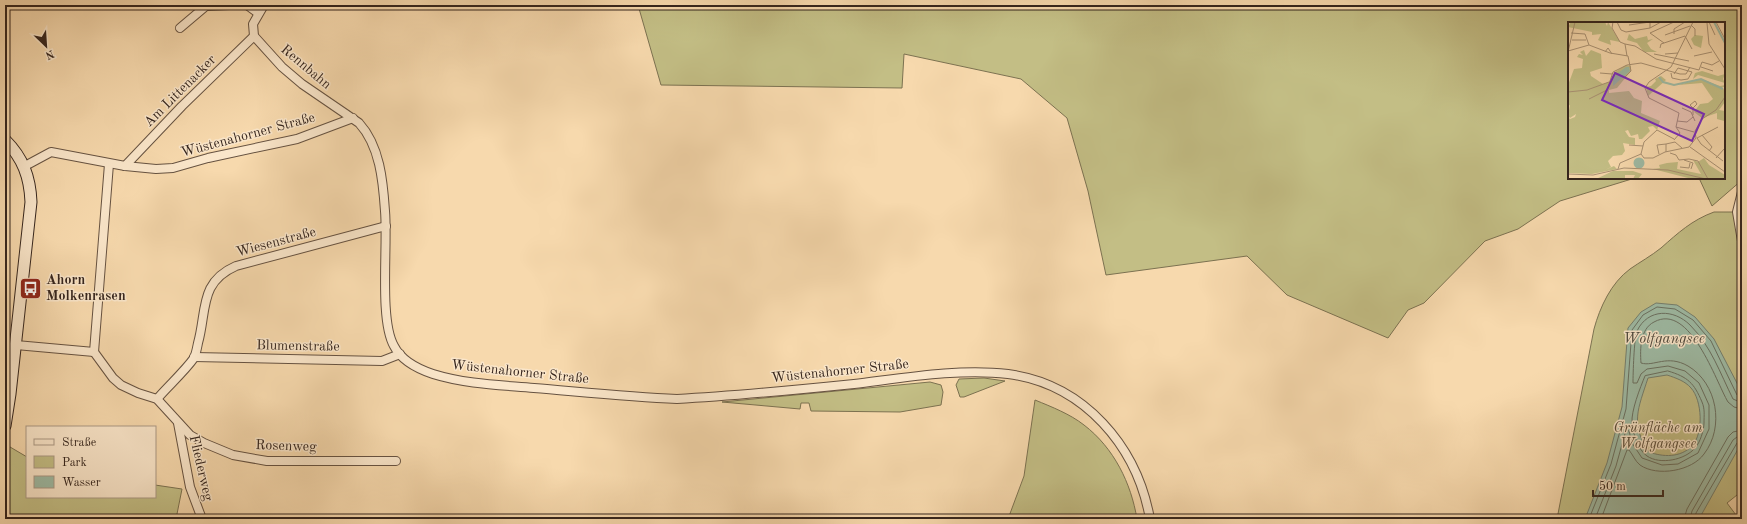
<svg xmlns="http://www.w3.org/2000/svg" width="1747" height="524" viewBox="0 0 1747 524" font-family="'Old Standard TT',serif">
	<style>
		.green { fill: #c3be85; stroke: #7c7251 }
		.water { fill: #9ebba5; stroke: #747f6f; fill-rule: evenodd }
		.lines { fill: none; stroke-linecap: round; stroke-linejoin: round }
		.shore { stroke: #6a7061; stroke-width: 1 }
		.street-casing { stroke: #665241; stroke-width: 10 }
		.secondary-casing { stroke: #35251d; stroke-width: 13 }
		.street { stroke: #fae6ca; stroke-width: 8 }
		.secondary { stroke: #fae6ca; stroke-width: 11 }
		.labels { text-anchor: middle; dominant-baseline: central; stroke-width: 3; stroke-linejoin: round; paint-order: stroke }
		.street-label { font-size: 14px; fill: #35251d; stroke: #fae6ca }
		.poi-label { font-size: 14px; font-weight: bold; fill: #35251d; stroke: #fae6ca; text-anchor: start }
		.park-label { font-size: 14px; font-style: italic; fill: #584b37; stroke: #fae6ca }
		.water-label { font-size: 15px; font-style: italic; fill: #4f4a3f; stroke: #fae6ca }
		.inset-river { fill: none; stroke: #9ebba5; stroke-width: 2 }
		.inset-road { fill: none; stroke: #a99173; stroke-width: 1 }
		.view { fill: #7b2cbf; fill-opacity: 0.15; stroke: #7b2cbf; stroke-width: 2 }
		.inset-edge { fill: none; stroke: #35251d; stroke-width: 2 }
	</style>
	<rect width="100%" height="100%" fill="#f7d9ad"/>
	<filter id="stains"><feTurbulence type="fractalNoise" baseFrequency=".005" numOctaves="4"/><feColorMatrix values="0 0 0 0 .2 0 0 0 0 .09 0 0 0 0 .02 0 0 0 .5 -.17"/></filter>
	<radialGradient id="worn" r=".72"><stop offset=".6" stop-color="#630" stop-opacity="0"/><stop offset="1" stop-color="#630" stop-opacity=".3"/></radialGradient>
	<g class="green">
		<path d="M638,5H1742V180L1712,206L1699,178H1724V23H1569V178H1635L1560,201L1518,229L1485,241L1424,303L1408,310L1388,338L1287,295L1247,256L1106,275L1088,191L1067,118L1021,79L904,54L902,88L661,85Z"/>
		<path d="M1714,212H1737L1742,241V491L1727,503L1739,519H1557L1594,329C1600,307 1611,283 1630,269C1640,262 1651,256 1661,248C1678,233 1692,220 1714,212Z"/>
		<path d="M984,378L1005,381L964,397H960L956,385L959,379Z"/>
		<path d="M930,382L941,385L943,392L941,405L900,412L811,411L809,403H801L800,409L722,402Z"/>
		<path d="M1035,400C1052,407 1070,414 1084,425C1114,448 1131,483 1137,519H1008L1024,476Z"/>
		<path d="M5,444L27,457V497H155V485L182,489L176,519H5Z"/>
	</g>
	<path class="water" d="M1656,303L1677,305L1695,317L1714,339L1738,385L1742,400V442L1699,519H1585L1607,463L1622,407L1628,328L1641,312ZM1667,375C1676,378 1685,381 1691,388C1702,400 1704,433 1692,446C1680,458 1663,457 1649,452C1630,424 1638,409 1648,378Z"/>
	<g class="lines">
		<g class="shore">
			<path d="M1668,371C1688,377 1694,383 1702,402C1705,409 1704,415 1704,423C1704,430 1700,443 1695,448C1685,460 1660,465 1647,456C1638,450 1633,433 1632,423C1631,411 1640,388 1645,376Z"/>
			<path d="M1589,519L1611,464L1626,409L1632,330L1643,315L1657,307L1675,309L1693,320L1711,341L1737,395L1742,398"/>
			<path d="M1595,519L1616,466L1626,430L1629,431L1632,443L1642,458L1662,465L1678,464L1698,453L1709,429V405L1699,383L1685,371L1668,366L1647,369L1641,374L1637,383H1633C1633,374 1634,338 1637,331C1648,308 1674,309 1690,325C1711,346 1720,373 1733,399L1742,403"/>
			<path d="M1601,519L1627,450H1629C1633,455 1635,461 1640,465C1657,477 1692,471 1704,454C1725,427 1717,383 1688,366C1667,354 1654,367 1641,363C1640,349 1640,329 1654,322C1690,302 1716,382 1728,402L1734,407L1742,409"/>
			<path d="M1684,519L1687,509L1728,437L1733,432L1742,430"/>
			<path d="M1690,519L1692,511L1733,440L1737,437L1742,436"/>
			<path d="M1695,519L1696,513L1737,443L1742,441"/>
		</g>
		<defs>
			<g id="street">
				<path d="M247,5L258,13"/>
				<path d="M264,5L253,24L254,36L282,67L302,84L359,123C380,146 383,181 385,211C388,245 379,320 394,346C401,360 418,369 433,374C465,384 500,385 534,388C582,392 629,397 677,399C736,396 795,390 854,384C903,378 959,368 1008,374C1084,384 1137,446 1150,519"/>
				<path d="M180,28L206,6L229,5"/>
				<path d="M25,166L51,152L125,166L156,169L173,168L208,158L297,139L353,118"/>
				<path d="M125,166L182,106L254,36"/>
				<path d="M1742,192L1737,212L1742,241"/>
				<path d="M16,345L94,352"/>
				<path d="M94,352L113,378L121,385L138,393L157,399L190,435L204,443L233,455L267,461H396"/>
				<path d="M94,352L109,164"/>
				<path d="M194,357L382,361L400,354"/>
				<path d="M157,399C168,386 184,372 194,358C196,354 197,348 198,343C207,311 199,282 236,266L386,226"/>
				<path d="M178,423L190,487L202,519"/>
			</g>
			<path id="secondary" d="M5,140C23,158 30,177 31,202L10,394L5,426"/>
		</defs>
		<use href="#street" class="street-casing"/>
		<use href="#secondary" class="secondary-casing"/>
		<use href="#street" class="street"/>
		<use href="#secondary" class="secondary"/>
	</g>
	<defs>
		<symbol id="bus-square" viewBox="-11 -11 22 22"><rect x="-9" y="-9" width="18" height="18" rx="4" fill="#8f2418" stroke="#fae6ca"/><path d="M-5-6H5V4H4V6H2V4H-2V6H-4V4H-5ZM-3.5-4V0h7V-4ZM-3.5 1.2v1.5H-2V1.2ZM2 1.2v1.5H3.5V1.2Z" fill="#fff"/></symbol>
	</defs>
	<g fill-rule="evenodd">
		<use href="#bus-square" x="18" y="276" width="25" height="25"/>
	</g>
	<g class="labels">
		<g class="street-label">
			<text transform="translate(306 67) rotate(40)">Rennbahn</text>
			<text transform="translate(180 91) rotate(-45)">Am Littenacker</text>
			<text transform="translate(248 135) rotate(-15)">Wüstenahorner Straße</text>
			<text transform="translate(276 242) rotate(-15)">Wiesenstraße</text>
			<text transform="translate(298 346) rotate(1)">Blumenstraße</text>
			<text transform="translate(840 371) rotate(-6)">Wüstenahorner Straße</text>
			<text transform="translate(520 372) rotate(6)">Wüstenahorner Straße</text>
			<text transform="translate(286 446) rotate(2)">Rosenweg</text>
			<text transform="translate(201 468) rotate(77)">Fliederweg</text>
		</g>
		<g class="poi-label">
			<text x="46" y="280">Ahorn<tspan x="46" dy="16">Molkenrasen</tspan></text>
		</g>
		<g class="park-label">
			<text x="1658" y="428">Grünfläche am<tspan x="1658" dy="16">Wolfgangsee</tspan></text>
		</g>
		<g class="water-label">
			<text x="1664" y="339">Wolfgangsee</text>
		</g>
	</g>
	<g transform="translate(1568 22)">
		<rect width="157" height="157" fill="#f7d9ad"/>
		<path d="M3,0H37L39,4L40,0L52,20L42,18L43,23L32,19L30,18L33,12L24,13V10L0,5ZM61,12L67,17L79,14L80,18L85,17L79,21L83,27L89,30H76L69,21L59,18ZM127,13L135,14L133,26L126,23L123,17ZM16,28L18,34L23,28L33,32L34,46L22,50L23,54L35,62L41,60L47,50L58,43L63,44V49L49,66L41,68V71L61,69L66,76L74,79L73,91L92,99L89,108L85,104L80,105L82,109L74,117H71L70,112L63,114L60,108L57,109L61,115L67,116V123L55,121L57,129L54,133L45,134L40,139L43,145L37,148L46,144L49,147L24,152L0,151V95L2,97L7,95L8,92L2,96L0,94L2,83L0,84V63L6,47L14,46L15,37L9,35L11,32L15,33L12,30ZM134,49L150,54L157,52L155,57L157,61L130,53L125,57L127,51ZM93,54L98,58L80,74L78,65L83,64L88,59L87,57ZM133,57L152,64L157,63V65H154L157,69V80L151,88L157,89L156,99L149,97V91L134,96L126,90L132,82L140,81L145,77L134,61L110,63ZM136,136L141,143L157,153V157H124L85,147L92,146L91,143L99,141L110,140L109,147L133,152L125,138L130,140ZM45,149H65L74,152L70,157H65L67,153H57V157H28Z" fill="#c3be85"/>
		<path d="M58,45H61L62,49L45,64V55ZM65.5 141a5.5 5.5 0 1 1 11 0a5.5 5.5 0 1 1-11 0Z" fill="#9ebba5"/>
		<path class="inset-river" d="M146,0L157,21M91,55L95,60L106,63L133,57L155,67"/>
		<path class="inset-road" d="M45,0L44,6L52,20L57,22L59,34M49,0L53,8L58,10L82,6L93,0M141,0L147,13M148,0L157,17M139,1L141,22L157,47M61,3L82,0V6M123,3L127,7V14M3,11L17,12L21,23M106,12V7L117,0M97,13L122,4M117,14L124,27M4,18H18M96,21L82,11L106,0M57,22L67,24L88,37L131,48L134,40L144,43L151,39M92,26L93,22L117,14M0,29L21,23L42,31L60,34L63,49L57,55M0,30L7,0M37,30L40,26L44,32M86,32L121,39M97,32L110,31M126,34L144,30M133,45L145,49M32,51L44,52M103,51L104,56L113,58L120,57L124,50L110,46L106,52M0,70L19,68L41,60M21,77L39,68L45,50L59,43L73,41L112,52H118L122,45M114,86L123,90L127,99M125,93V86L122,83L127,79L129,82L125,86M109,99L119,100L125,95M108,105L111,91L81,76L77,66L81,60L103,45L125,0M108,105L126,110M134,113L144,125L141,129M128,116L127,109L134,97L148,88L157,75M129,116L133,122L155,139M129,116L150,105M106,118L112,111L108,105M61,123L75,124M122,125L157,150M98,130V122L107,120L114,126M102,131L108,133L111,138L121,137L130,139L140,157M73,132L76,136H85L97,130L121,125L128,116M73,132L76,120L89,108L106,117M91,132L89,123L98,122M148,136L156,127M116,138L125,141L123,147M112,145L121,146L122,141M50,147L52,141L73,132M0,152L25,153L56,146L100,148L138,157"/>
		<path class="view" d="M47,51L136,92L124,119L34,78Z"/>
		<rect width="157" height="157" class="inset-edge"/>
	</g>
	<rect width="1747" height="524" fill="none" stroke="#f7d9ad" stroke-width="20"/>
	<rect x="6" y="6" width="1735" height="512" fill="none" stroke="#35251d" stroke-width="2"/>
	<rect x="10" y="10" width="1727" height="504" fill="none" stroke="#35251d"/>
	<rect x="26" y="426" width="130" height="72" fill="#fae6ca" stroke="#ab9985"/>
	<rect x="34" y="439" width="20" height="6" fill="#fae6ca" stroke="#ab9985"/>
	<text x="62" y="446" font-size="12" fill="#35251d">Straße</text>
	<rect x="34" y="456" width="20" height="12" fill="#c3be85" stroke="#ab9985"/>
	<text x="62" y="466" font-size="12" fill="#35251d">Park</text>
	<rect x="34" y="476" width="20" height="12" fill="#9ebba5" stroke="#ab9985"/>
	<text x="62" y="486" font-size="12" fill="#35251d">Wasser</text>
	<g transform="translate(46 46) rotate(155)" stroke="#fae6ca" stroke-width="3" paint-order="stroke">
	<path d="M0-3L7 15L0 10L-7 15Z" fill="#35251d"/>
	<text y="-6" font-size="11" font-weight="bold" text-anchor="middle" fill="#35251d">N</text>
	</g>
	<path d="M1593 490v6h70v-6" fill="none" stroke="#35251d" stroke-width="2"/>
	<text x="1599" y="490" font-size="12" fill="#35251d" stroke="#fae6ca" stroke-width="3" paint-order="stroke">50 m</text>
	<rect width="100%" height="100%" filter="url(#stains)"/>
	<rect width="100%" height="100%" fill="url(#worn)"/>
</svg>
